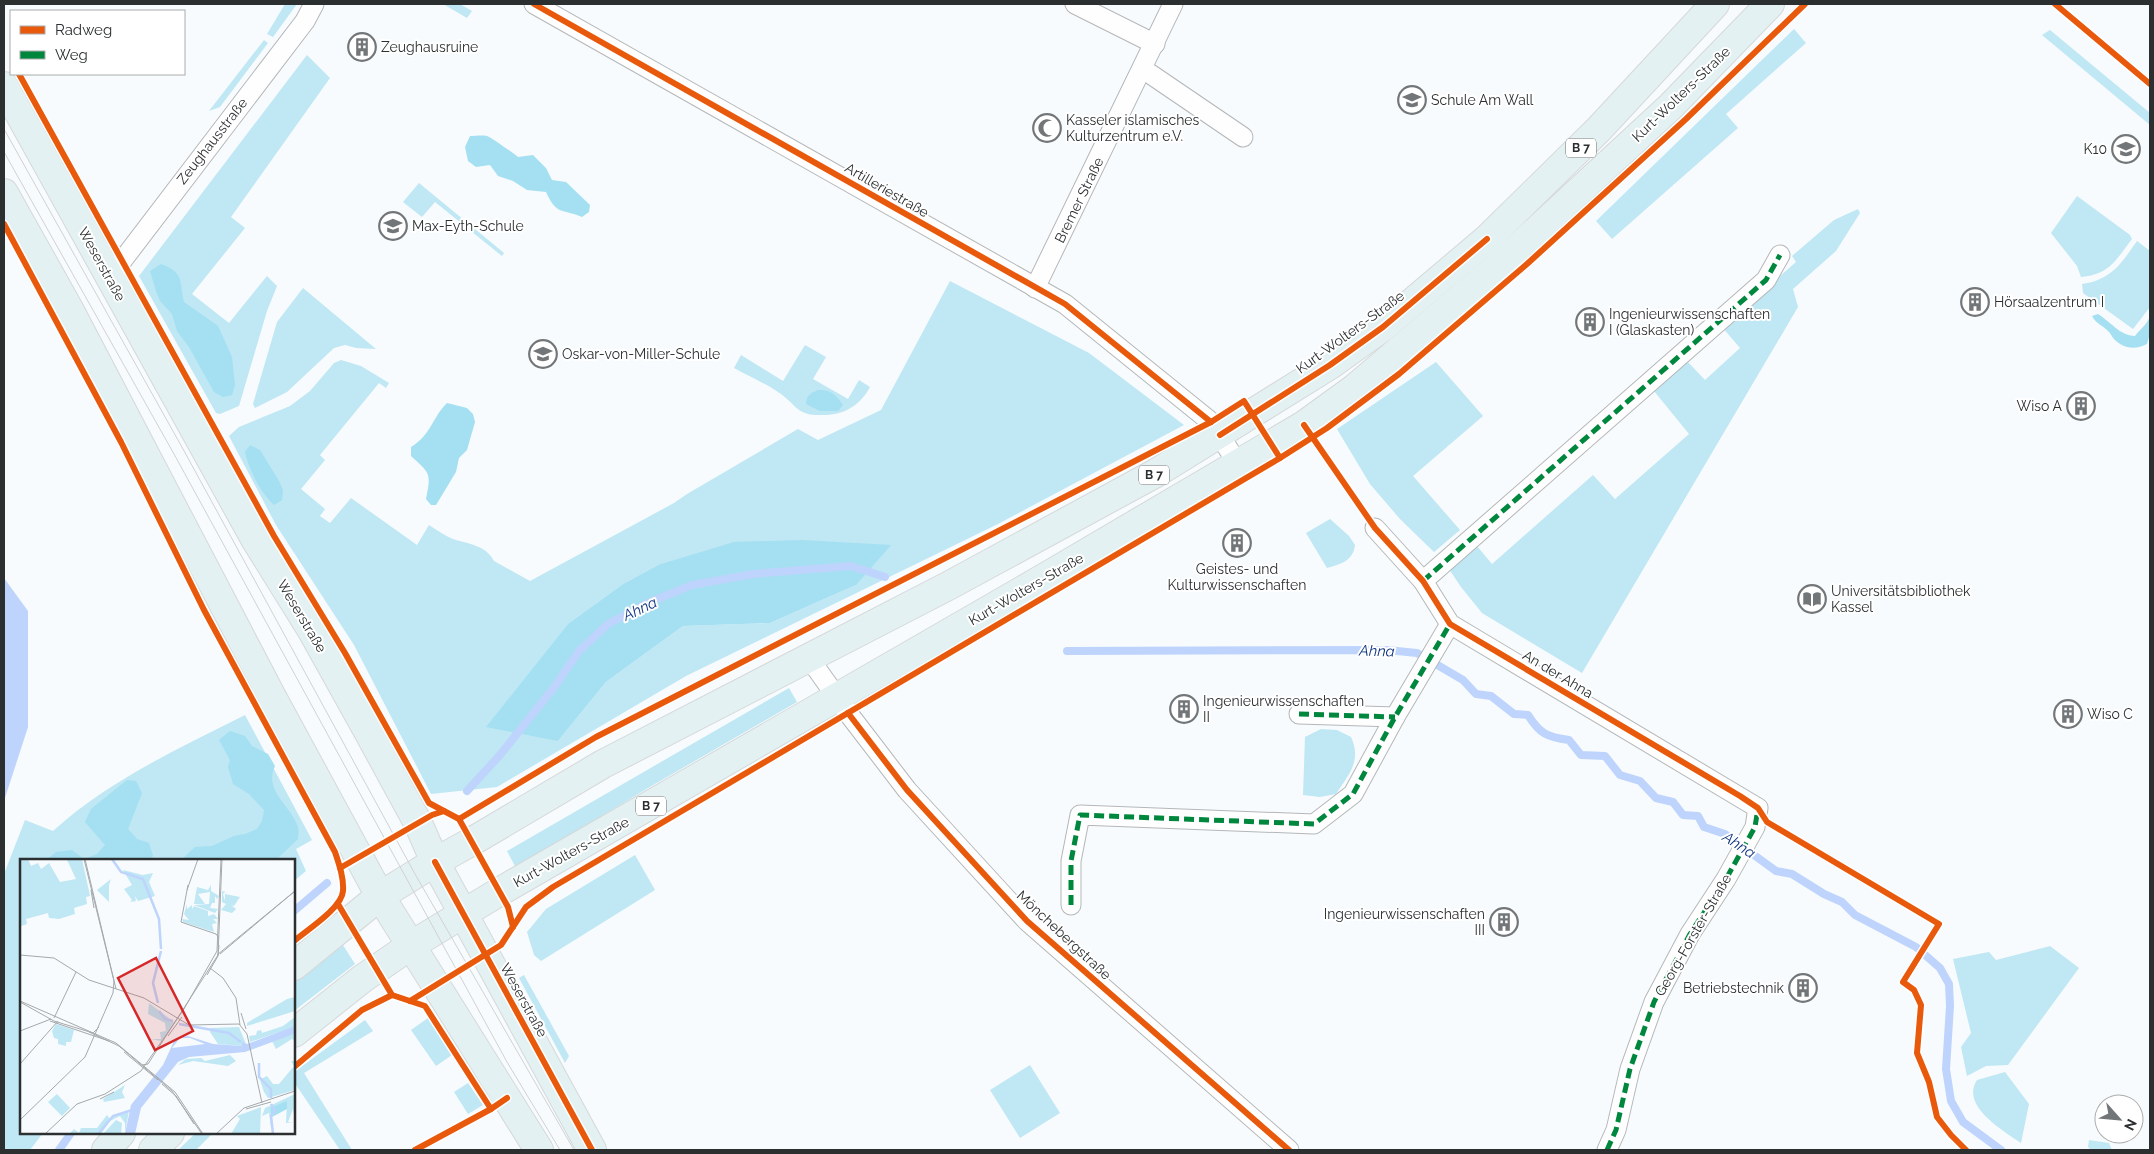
<svg xmlns="http://www.w3.org/2000/svg" width="2154" height="1154" viewBox="0 0 2154 1154" font-family="Raleway,sans-serif">
	<style>
		.green { fill: #bfe7f4; fill-rule: evenodd }
		.forest { fill: #a4e0f1 }
		.water { fill: #bed4fc }
		.lines { fill: none; stroke-linecap: round; stroke-linejoin: round }
		.stream { stroke: #bed4fc; stroke-width: 8 }
		.street-casing { stroke: #b4b7b9; stroke-width: 21 }
		.primary-casing { stroke: #d6d8d9; stroke-width: 30 }
		.street { stroke: #fefeff; stroke-width: 19 }
		.primary { stroke: #e3f1f2; stroke-width: 28 }
		.tram { stroke: #d0d1d2; stroke-width: 1 }
		.quiet { stroke: #00873e; stroke-width: 5; stroke-dasharray: 10 5; stroke-linecap: butt }
		.cycleway-casing { stroke: #fff; stroke-width: 9 }
		.cycleway { stroke: #e8590c; stroke-width: 6 }
		.labels { text-anchor: middle; dominant-baseline: central; stroke-width: 4; stroke-linejoin: round; paint-order: stroke }
		.shield { fill: #fff; stroke: #6b6d6e; stroke-width: 1 }
		.shield-label { font-size: 12px; font-weight: bold; fill: #2b2f30 }
		.poi-label { font-size: 14px; fill: #2b2f30; stroke: #fff; text-anchor: start }
		.street-label { font-size: 14px; fill: #2b2f30; stroke: #fff }
		.water-label { font-size: 15px; font-style: italic; fill: #103581; stroke: #fff }
		.inset-river { fill: none; stroke: #bed4fc; stroke-width: 2.5 }
		.inset-road { fill: none; stroke: #a5a9ab; stroke-width: 1 }
		.view { fill: #d62828; fill-opacity: 0.15; stroke: #d62828; stroke-width: 2.5 }
		.inset-edge { fill: none; stroke: #2b2f30; stroke-width: 2.5 }
	</style>
	<rect width="100%" height="100%" fill="#f7fbfd"/>
	<g class="green">
		<path d="M285,4H297L273,37L267,34Z"/>
		<path d="M443,4H460L472,11L467,18Z"/>
		<path d="M1794,29L1806,43L1726,114L1738,128L1612,239L1596,221Z"/>
		<path d="M2050,30L2150,113V125L2042,35Z"/>
		<path d="M264,40L268,43L220,107L209,111Z"/>
		<path d="M307,55L330,78L231,217L245,228L192,294L229,323L267,276L277,286L267,311L239,406L220,414L216,413L139,276Z"/>
		<path d="M419,183L504,253L502,256L435,202L422,217L403,202Z"/>
		<path d="M2077,196L2130,235L2132,239C2115,261 2110,274 2081,277L2077,266L2051,233Z"/>
		<path d="M1858,209L1860,213L1836,251L1793,289L1798,307L1582,673L1482,613L1461,587L1449,569L1477,546L1492,564L1593,475L1615,499L1689,434L1654,391L1687,361L1705,380L1740,348L1722,327L1796,262L1792,256L1834,220Z"/>
		<path d="M2137,241L2150,251V307L2133,329L2083,293L2082,284C2111,280 2121,264 2137,241Z"/>
		<path d="M950,281L1089,353L1184,425L998,524L686,676L497,787L431,794L354,645L276,525L229,436L239,427L290,406L310,391L334,363L341,360L361,366L389,383L386,388L379,383L320,455L325,460L301,489L325,509L320,516L330,523L351,498L417,545L429,525C437,530 445,536 453,539C468,544 486,545 494,561L530,581L674,503L687,494L798,429L818,440L881,410ZM658,565L856,585L770,623L683,626L606,682L558,741L569,623L623,584Z"/>
		<path d="M303,288L376,349L356,348L345,345L334,348L287,392L255,408L253,404L277,322Z"/>
		<path d="M805,345L826,357L813,379L848,399L859,380L870,387C860,406 843,416 820,415C815,415 810,415 805,413C797,410 794,405 787,399C774,387 750,377 734,368L741,355L783,381Z"/>
		<path d="M1436,362L1483,416L1413,476L1460,530L1434,552L1400,519L1370,484L1337,429Z"/>
		<path d="M1330,519L1349,536L1355,545C1353,561 1341,564 1327,568L1306,533Z"/>
		<path d="M789,688L797,702L648,788L516,868L507,851Z"/>
		<path d="M245,715L312,840L296,849L306,871L294,881V860H21V1133H43L30,1150H4V874L25,820L53,831C109,780 178,749 245,715Z"/>
		<path d="M1321,729L1337,730L1351,737C1362,761 1349,774 1336,794L1320,797L1303,795L1305,737Z"/>
		<path d="M635,855L655,890L541,961L534,955L527,932L546,909Z"/>
		<path d="M341,942L355,964L294,1011V978Z"/>
		<path d="M2050,946L2079,968L2008,1065L1986,1066L1967,1076L1961,1047L1971,1033L1953,959L1989,952L1996,960Z"/>
		<path d="M524,975L569,1056L565,1063L519,978Z"/>
		<path d="M428,1018L452,1055L436,1066L411,1030Z"/>
		<path d="M365,1020L373,1031L304,1073L352,1150H340L294,1082V1072Z"/>
		<path d="M1030,1065L1060,1113L1020,1138L990,1090Z"/>
		<path d="M2005,1072L2029,1104L2021,1143C2004,1131 1960,1106 1977,1080Z"/>
		<path d="M468,1083L483,1105L468,1114L454,1092Z"/>
		<path d="M196,1133H213L196,1150H178Z"/>
		<path d="M2089,1140L2109,1143L2112,1150H2091L2088,1147Z"/>
	</g>
	<g class="forest">
		<path d="M470,136C475,136 482,135 487,136C492,138 513,153 518,157L533,155L546,168L552,180L566,182L590,205L589,212L582,217C561,208 557,216 546,192L527,190L513,181L498,176L490,165L476,167L468,161L465,147Z"/>
		<path d="M161,264C185,273 179,281 184,302L218,326L232,357L235,385L232,395L223,397L214,392L189,347L177,331L172,314L160,301L156,291L150,271Z"/>
		<path d="M2098,314C2110,321 2120,336 2135,336C2140,329 2147,325 2150,316V334L2147,344C2136,350 2123,349 2114,339C2112,337 2111,334 2109,332C2103,325 2096,324 2092,316Z"/>
		<path d="M818,390C830,389 836,395 843,405L838,411H820L806,404C806,396 811,393 818,390Z"/>
		<path d="M447,403L467,408L473,414L475,422L467,450L459,458L456,472L436,505H431L426,499C432,472 429,473 411,456V447C431,435 432,418 447,403Z"/>
		<path d="M250,445L260,450L279,481L283,490L282,500L274,505C260,492 249,470 245,452Z"/>
		<path d="M802,540L891,545L856,585L770,623L683,626L606,682L558,741L486,727L569,623L623,584L658,565L734,542Z"/>
		<path d="M230,731L245,736L252,746L268,754L275,766C263,791 291,805 298,827C299,831 298,836 298,839L278,858L272,860H181L195,847L212,846L234,836L245,834L257,829L262,821L264,810L249,794L233,784L228,767L230,760L219,740Z"/>
		<path d="M127,780L136,781L142,793L128,829L137,839L149,843L153,856L150,860H46L56,852L72,850L84,859L97,854L105,845L85,822L91,809Z"/>
	</g>
	<path class="water" d="M4,578L28,611V727L4,801Z"/>
	<g class="lines">
		<g class="stream">
			<path d="M1067,651L1387,650L1417,653L1463,680L1476,694L1491,696L1514,714L1528,715C1540,734 1547,737 1569,740L1581,755L1605,756L1620,775L1640,781L1656,798L1673,802L1683,815L1698,816L1704,827L1725,834L1776,871L1792,874L1824,894L1842,902L1855,915L1916,947L1940,968L1949,984L1950,1006L1946,1069L1951,1101L1963,1122L2001,1150"/>
			<path d="M467,791L500,755L555,686L579,651L608,624L648,603L692,585L753,574L851,566L885,577"/>
			<path d="M294,911L327,883"/>
			<path d="M59,1150L71,1133"/>
		</g>
		<defs>
			<g id="street">
				<path d="M534,4L1065,304L1211,422L1238,464"/>
				<path d="M1075,4L1155,44"/>
				<path d="M1143,69L1243,137"/>
				<path d="M109,278L305,21L314,4"/>
				<path d="M1035,288L1173,4"/>
				<path d="M1375,528L1423,581L1450,624L1758,808L1755,827L1726,879L1690,934L1654,1002L1630,1069L1616,1130L1607,1150"/>
				<path d="M1423,581L1766,280L1780,255"/>
				<path d="M809,658L848,713L907,790L1027,921L1289,1150"/>
				<path d="M1299,714L1395,717"/>
				<path d="M1071,905V861L1080,815L1314,824L1353,794L1395,717L1450,624"/>
			</g>
			<g id="primary">
				<path d="M4,86L255,539L311,629L370,735L418,823L435,862L592,1150"/>
				<path d="M4,193L69,309L272,697L380,896L539,1150"/>
				<path d="M294,966L380,896L435,862L471,842L603,764L948,586L1156,473L1330,365L1383,327L1487,239L1599,129L1715,4"/>
				<path d="M294,1033L362,979L410,946L499,892L1037,582L1304,425L1355,388L1497,267L1671,106L1770,4"/>
				<path d="M106,1150L121,1133"/>
				<path d="M153,1150L170,1133"/>
			</g>
		</defs>
		<use href="#street" class="street-casing"/>
		<use href="#primary" class="primary-casing"/>
		<use href="#street" class="street"/>
		<use href="#primary" class="primary"/>
		<g class="tram">
			<path d="M4,129L183,449L415,874L574,1150"/>
			<path d="M4,152L174,454L507,1062L560,1150"/>
		</g>
		<g class="quiet">
			<path d="M1423,581L1766,280L1780,255"/>
			<path d="M1299,714L1395,717"/>
			<path d="M1071,905V861L1080,815L1314,824L1353,794L1395,717L1450,624"/>
			<path d="M1607,1150L1616,1130L1630,1069L1654,1002L1690,934L1726,879L1755,827L1758,808"/>
		</g>
		<defs>
			<g id="cycleway">
				<path d="M534,4L1065,304L1211,422"/>
				<path d="M2055,4L2150,84"/>
				<path d="M19,74L274,536L345,653L429,803L459,819L508,907L513,927"/>
				<path d="M4,224L121,442L204,610L335,852C339,864 344,878 343,891C342,908 307,930 294,941"/>
				<path d="M1304,425L1375,528L1423,581L1450,624L1740,796L1758,808L1767,822L1939,924L1903,982L1914,990L1921,1005L1917,1053L1929,1082L1937,1117L1951,1135L1966,1150"/>
				<path d="M1220,435L1330,365L1383,327L1487,239"/>
				<path d="M848,713L907,790L1027,921L1289,1150"/>
				<path d="M459,819L596,737L1211,422L1244,401L1280,458"/>
				<path d="M435,862L592,1150"/>
				<path d="M340,868L432,815L444,811"/>
				<path d="M338,904L392,995L425,1006L491,1109"/>
				<path d="M410,1001L501,945L526,907L553,887L1280,458L1327,428L1399,374L1527,264L1686,119L1805,4"/>
				<path d="M294,1067L362,1010L392,995"/>
				<path d="M415,1150L491,1109L507,1098"/>
			</g>
		</defs>
		<use href="#cycleway" class="cycleway-casing"/>
		<use href="#cycleway" class="cycleway"/>
	</g>
	<defs>
		<symbol id="building-ring" viewBox="-11 -11 22 22"><circle r="9.5" fill="#fff" stroke="#727678" stroke-width="1.5"/><path d="M-4-6H4V6H1V3H-1V6H-4ZM-2.5-4.3h1.7v1.8h-1.7ZM.8-4.3h1.7v1.8H.8ZM-2.5-1h1.7V.8h-1.7ZM.8-1h1.7V.8H.8Z" fill="#727678"/></symbol>
		<symbol id="school-ring" viewBox="-11 -11 22 22"><circle r="9.5" fill="#fff" stroke="#727678" stroke-width="1.5"/><path d="M0-5L7-2L0 1L-7-2ZM-4 1L0 2.5L4 1V4Q0 6-4 4Z" fill="#727678"/></symbol>
		<symbol id="mosque-ring" viewBox="-11 -11 22 22"><circle r="9.5" fill="#fff" stroke="#727678" stroke-width="1.5"/><path d="M3.5-4.9A6 6 0 1 0 3.5 4.9A5 5 0 1 1 3.5-4.9Z" fill="#727678"/></symbol>
		<symbol id="university-ring" viewBox="-11 -11 22 22"><circle r="9.5" fill="#fff" stroke="#727678" stroke-width="1.5"/><path d="M0-5L7-2L0 1L-7-2ZM-4 1L0 2.5L4 1V4Q0 6-4 4Z" fill="#727678"/></symbol>
		<symbol id="library-ring" viewBox="-11 -11 22 22"><circle r="9.5" fill="#fff" stroke="#727678" stroke-width="1.5"/><path d="M-6-4Q-3-5.5-.7-3.5V5Q-3 3-6 4ZM6-4Q3-5.5 .7-3.5V5Q3 3 6 4Z" fill="#727678"/></symbol>
	</defs>
	<g fill-rule="evenodd">
		<use href="#building-ring" x="346" y="31" width="32" height="32"/>
		<use href="#school-ring" x="1396" y="84" width="32" height="32"/>
		<use href="#mosque-ring" x="1031" y="112" width="32" height="32"/>
		<use href="#university-ring" x="2110" y="133" width="32" height="32"/>
		<use href="#school-ring" x="377" y="210" width="32" height="32"/>
		<use href="#building-ring" x="1959" y="286" width="32" height="32"/>
		<use href="#building-ring" x="1574" y="306" width="32" height="32"/>
		<use href="#school-ring" x="527" y="338" width="32" height="32"/>
		<use href="#building-ring" x="2065" y="390" width="32" height="32"/>
		<use href="#building-ring" x="1221" y="527" width="32" height="32"/>
		<use href="#library-ring" x="1796" y="583" width="32" height="32"/>
		<use href="#building-ring" x="1168" y="693" width="32" height="32"/>
		<use href="#building-ring" x="2052" y="698" width="32" height="32"/>
		<use href="#building-ring" x="1488" y="906" width="32" height="32"/>
		<use href="#building-ring" x="1787" y="972" width="32" height="32"/>
	</g>
	<g class="labels">
		<g class="shield">
			<rect x="1566" y="138.5" width="30" height="19" rx="4"/>
			<rect x="1139" y="465.5" width="30" height="19" rx="4"/>
			<rect x="636" y="796.5" width="30" height="19" rx="4"/>
		</g>
		<g class="shield-label">
			<text x="1581" y="148">B 7</text>
			<text x="1154" y="475">B 7</text>
			<text x="651" y="806">B 7</text>
		</g>
		<g class="poi-label">
			<text x="381" y="47">Zeughausruine</text>
			<text x="1431" y="100">Schule Am Wall</text>
			<text x="1066" y="120">Kasseler islamisches<tspan x="1066" dy="16">Kulturzentrum e.V.</tspan></text>
			<text x="2107" y="149" text-anchor="end">K10</text>
			<text x="412" y="226">Max-Eyth-Schule</text>
			<text x="1994" y="302">Hörsaalzentrum I</text>
			<text x="1609" y="314">Ingenieurwissenschaften<tspan x="1609" dy="16">I (Glaskasten)</tspan></text>
			<text x="562" y="354">Oskar-von-Miller-Schule</text>
			<text x="2062" y="406" text-anchor="end">Wiso A</text>
			<text x="1237" y="569" text-anchor="middle">Geistes- und<tspan x="1237" dy="16">Kulturwissenschaften</tspan></text>
			<text x="1831" y="591">Universitätsbibliothek<tspan x="1831" dy="16">Kassel</tspan></text>
			<text x="1203" y="701">Ingenieurwissenschaften<tspan x="1203" dy="16">II</tspan></text>
			<text x="2087" y="714">Wiso C</text>
			<text x="1485" y="914" text-anchor="end">Ingenieurwissenschaften<tspan x="1485" dy="16">III</tspan></text>
			<text x="1784" y="988" text-anchor="end">Betriebstechnik</text>
		</g>
		<g class="street-label">
			<text transform="translate(1681 94) rotate(-44)">Kurt-Wolters-Straße</text>
			<text transform="translate(212 141) rotate(-52)">Zeughausstraße</text>
			<text transform="translate(887 190) rotate(30)">Artilleriestraße</text>
			<text transform="translate(1079 200) rotate(-64)">Bremer Straße</text>
			<text transform="translate(102 264) rotate(61)">Weserstraße</text>
			<text transform="translate(1350 332) rotate(-36)">Kurt-Wolters-Straße</text>
			<text transform="translate(1026 589) rotate(-30)">Kurt-Wolters-Straße</text>
			<text transform="translate(302 616) rotate(59)">Weserstraße</text>
			<text transform="translate(1558 674) rotate(31)">An der Ahna</text>
			<text transform="translate(571 852) rotate(-29)">Kurt-Wolters-Straße</text>
			<text transform="translate(1064 935) rotate(43)">Mönchebergstraße</text>
			<text transform="translate(1693 935) rotate(-60)">Georg-Forster-Straße</text>
			<text transform="translate(524 1000) rotate(61)">Weserstraße</text>
		</g>
		<g class="water-label">
			<text transform="translate(640 609) rotate(-25)">Ahna</text>
			<text transform="translate(1377 651) rotate(2)">Ahna</text>
			<text transform="translate(1739 845) rotate(33)">Ahna</text>
		</g>
	</g>
	<g transform="translate(20 859)">
		<rect width="275" height="275" fill="#f7fbfd"/>
		<path d="M0,0H8L11,7L18,4L21,10L29,4L40,23L56,20L47,1L62,0L70,37L66,38L67,45L54,49L55,55L39,60L29,59L28,54L6,60L7,65L1,67V72ZM103,11L123,16L133,14L129,23L135,37L118,42L115,37L116,42L110,43L112,41L104,30L112,26ZM91,20L89,26V43L77,31ZM191,26V32L199,37L197,40L195,37V44H192L190,49L198,50L195,54L174,46L189,45L190,33L178,35L185,45H174L177,28L188,31ZM202,32L209,34L205,33L203,35L205,42V35L220,38L214,47L211,46L216,50L212,54L201,51L206,45L202,43ZM167,45V50L172,46V50L174,47L188,52V57L194,55L198,60H193L197,64L192,65L194,73L163,63L162,60L169,61L164,55ZM275,138V152L227,167V164L267,140ZM129,144L154,163L141,182L131,180H141L140,173L146,172L145,164L128,155ZM275,158L274,168L230,183L229,177L236,176L237,172L241,171L242,174L263,167ZM36,165L54,171L51,183H46V187L38,185V180L34,179L32,172ZM219,168L226,185L222,187L198,185L190,173V169ZM275,174V182L272,180L256,190L252,182ZM210,196L216,202L208,207L173,202L158,206L166,200L181,199L185,202ZM271,202H275V231L248,239L244,233L238,215L241,220L247,217L253,225H259L274,207ZM105,226L102,233L105,239L84,243L83,240ZM37,235L50,249L42,257L28,243ZM275,235V261L273,250L268,263H274L266,264L267,243L256,247L251,255V268L249,254L242,257L245,249ZM241,248L240,275H211L220,260L217,257ZM109,251L105,275V264L100,257L90,262L81,275H49L54,270L59,274L61,269H77L87,256L90,260ZM96,261L102,264L101,275H83Z" fill="#bfe7f4"/>
		<path d="M267,242V250L252,258L250,249Z" fill="#a4e0f1"/>
		<path d="M275,167V174L271,176L225,193L169,198L158,203L121,249L115,275H105L111,246L143,206L155,180L168,177L193,185L222,187V183L227,185ZM160,179H170L185,185L152,189Z" fill="#bed4fc" fill-rule="evenodd"/>
		<path class="inset-river" d="M92,0L101,13L123,20L139,60L141,90M138,144L133,124L141,92M139,152L145,160L153,162M159,165L209,174L221,183M239,204V218L251,230V239M251,245L255,252L251,257L253,275M78,275L93,257L112,251"/>
		<path class="inset-road" d="M65,0L96,130M168,26L161,63L196,75L199,79M71,31L74,49M167,31L178,0M200,95L275,32M0,96L34,99L69,121L124,139L169,166L219,165L227,175L242,244M197,96L275,32M190,109L203,119L216,139M187,116L198,97L199,86M216,139L220,166M0,142L96,184L155,233L183,275M0,143L34,162L73,174L79,168M221,154L226,170M34,159L56,113M30,162L89,182M0,172L31,160M69,173L99,187L152,232L182,275M148,177L162,158M104,193L138,221M0,205L38,162M122,206L128,205L198,96L202,0M142,225L156,237L174,265M80,240L94,233M226,250L251,243M0,261L65,198L93,134L94,122L64,0M25,275L57,245L85,235L121,212L164,150L197,92L201,0M196,275L224,249L275,232"/>
		<path class="view" d="M136,99L173,172L135,191L98,119Z"/>
		<rect width="275" height="275" class="inset-edge"/>
	</g>
	<rect width="2154" height="1154" fill="none" stroke="#2b2f30" stroke-width="10"/>
	<rect x="10" y="10" width="175" height="65" fill="#ffffff" stroke="#aaacac"/>
	<rect x="20" y="26" width="25" height="8" fill="#e8590c" stroke="#aaacac"/>
	<text x="55" y="35" font-size="15" fill="#2b2f30">Radweg</text>
	<rect x="20" y="51" width="25" height="8" fill="#00873e" stroke="#aaacac"/>
	<text x="55" y="60" font-size="15" fill="#2b2f30">Weg</text>
	<g transform="translate(2119 1119) rotate(117)"><circle r="24" fill="#ffffff" stroke="#aaacac"/>
	<path d="M0-4L9 19L0 12L-9 19Z" fill="#727678"/>
	<text y="-8" font-size="14" font-weight="bold" text-anchor="middle" fill="#2b2f30">N</text>
	</g>
</svg>
